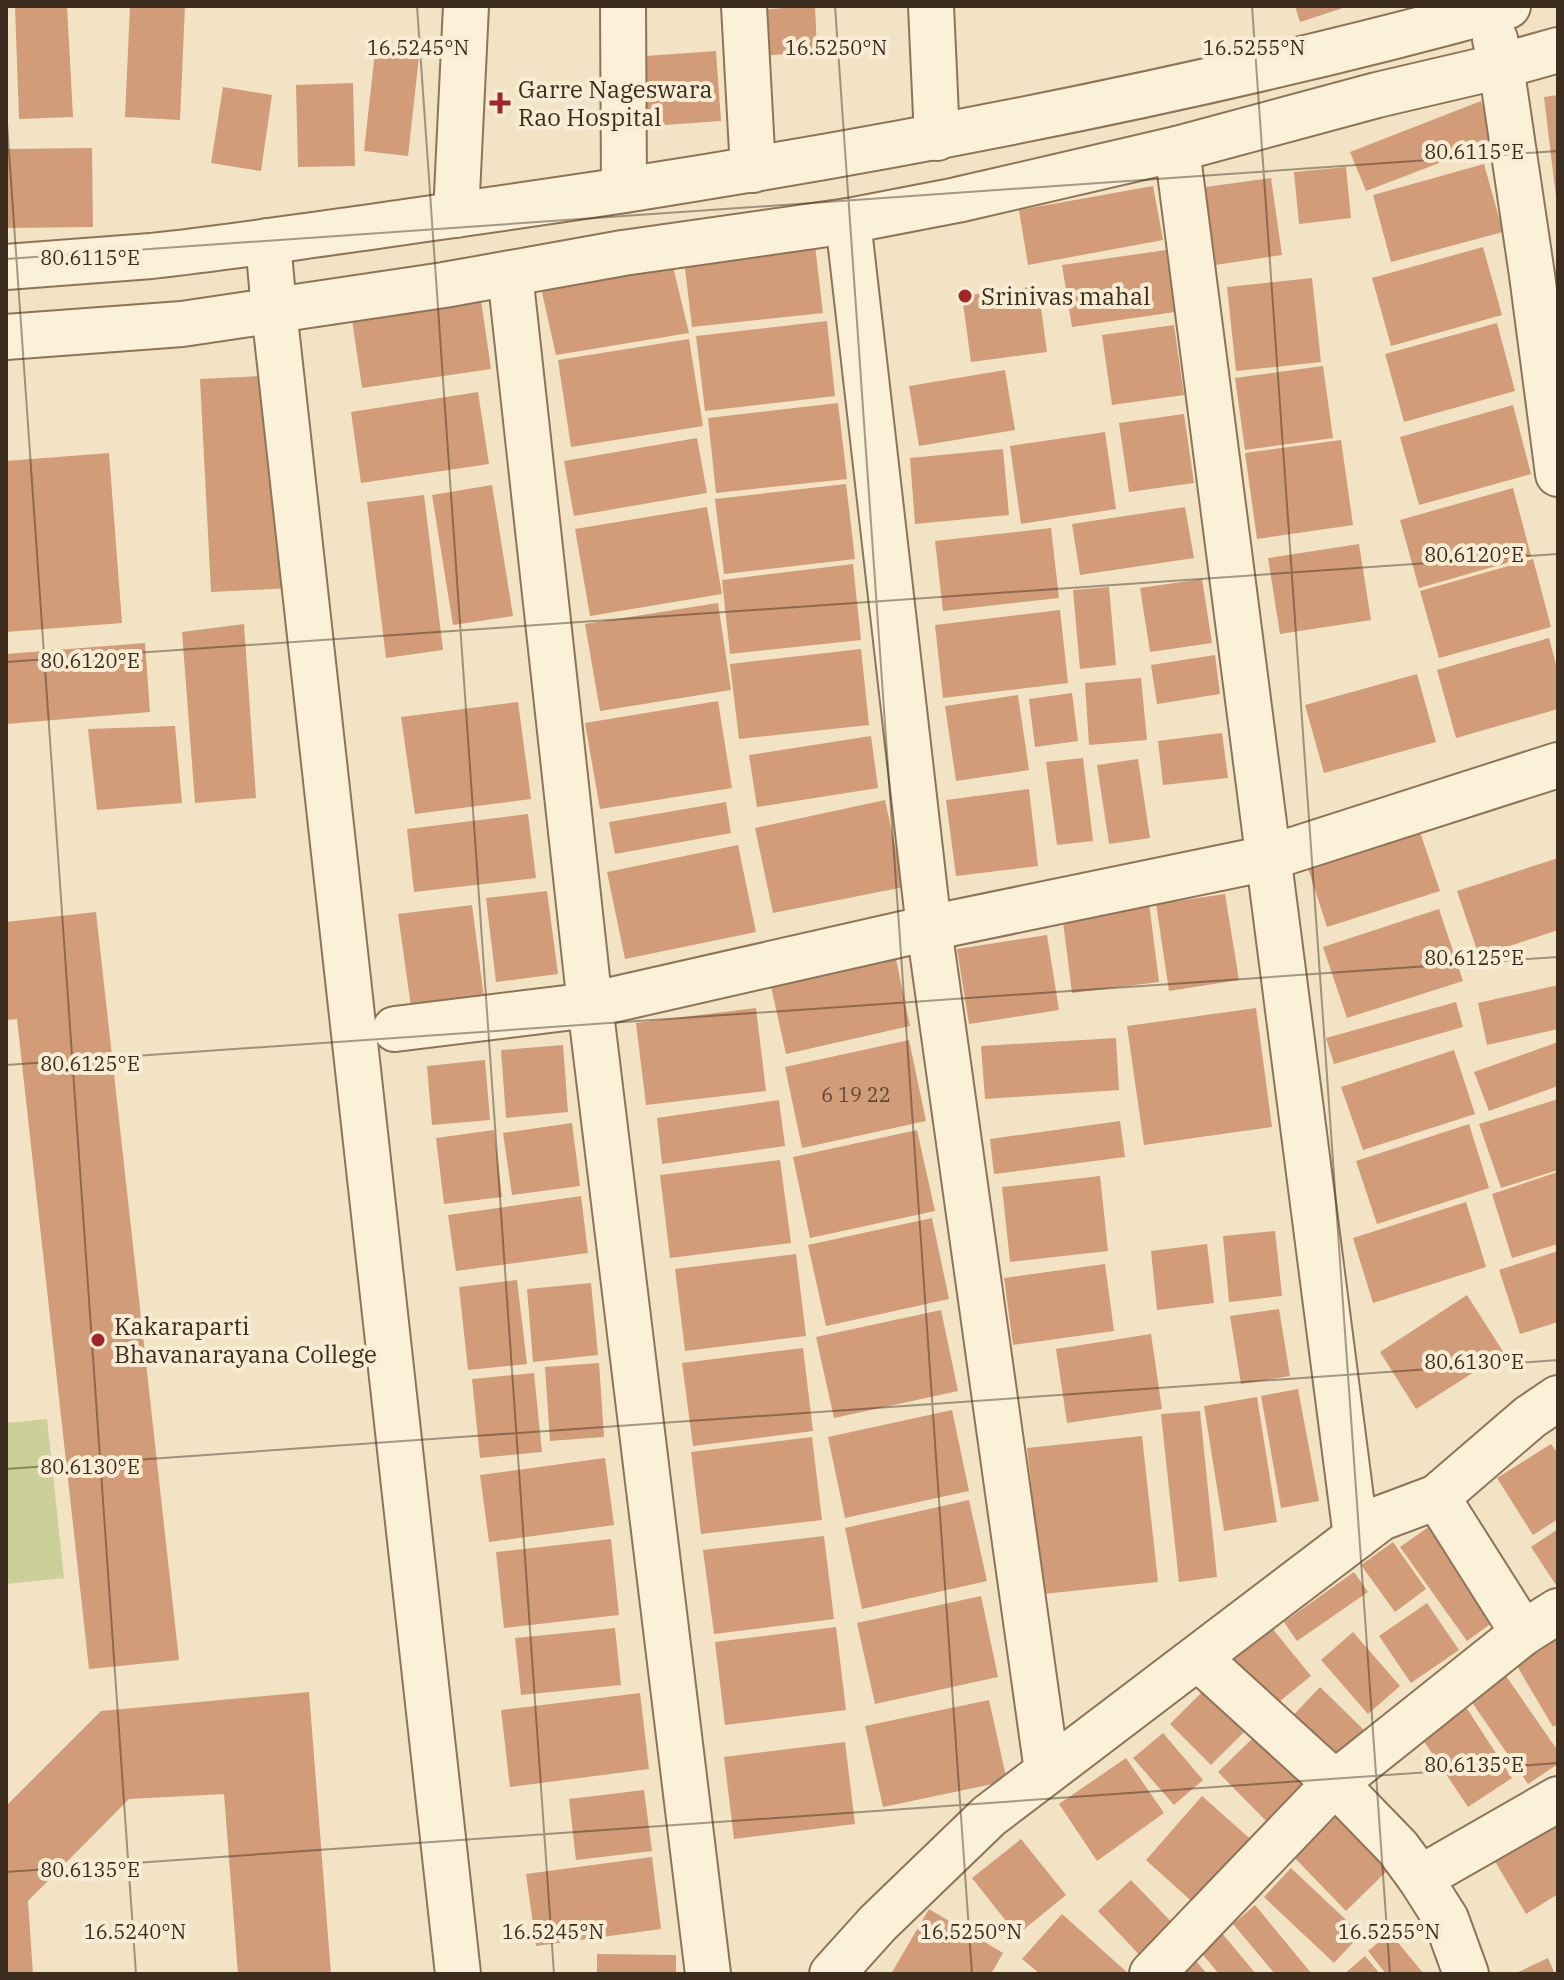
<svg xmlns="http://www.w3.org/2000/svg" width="1564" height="1980" viewBox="0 0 1564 1980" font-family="'IBM Plex Serif',serif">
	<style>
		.green { fill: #cad097 }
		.building { fill: #d29c78 }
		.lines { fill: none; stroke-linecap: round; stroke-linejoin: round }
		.minor-casing { stroke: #8d7459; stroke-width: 48 }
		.minor { stroke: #fbf0d8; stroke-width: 44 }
		.ticks { fill: none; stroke: #3c2c1e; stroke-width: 2; stroke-opacity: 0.45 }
		.poi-dot { fill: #a02527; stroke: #f8edd4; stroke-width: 3 }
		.labels { text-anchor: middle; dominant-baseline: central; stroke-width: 8; stroke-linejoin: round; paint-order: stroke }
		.number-label { font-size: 20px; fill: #624834 }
		.poi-label { font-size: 24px; fill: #3c2c1e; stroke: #f8edd4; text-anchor: start }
		.ticks-label { font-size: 20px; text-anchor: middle; fill: #3c2c1e; stroke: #f8edd4; stroke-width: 8; stroke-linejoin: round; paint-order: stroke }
	</style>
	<rect width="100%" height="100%" fill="#f1e3c4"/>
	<path class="green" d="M47,1419L64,1578L6,1584V1423Z"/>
	<g class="building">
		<path d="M15,6H67L73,117L19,119Z"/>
		<path d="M130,6H185L180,120L125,117Z"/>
		<path d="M815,6L817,52L758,56L755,10Z"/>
		<path d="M1295,6H1346V7L1300,22Z"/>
		<path d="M716,51L721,121L636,127L631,57Z"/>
		<path d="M375,52L419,57L408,156L364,151Z"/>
		<path d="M353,83L355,166L298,167L296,85Z"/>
		<path d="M223,87L272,95L261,171L211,163Z"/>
		<path d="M1558,95V197H1556L1544,97Z"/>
		<path d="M1481,101L1497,141L1366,191L1350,152Z"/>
		<path d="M92,148L93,227L6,228V149Z"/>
		<path d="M1484,164L1503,232L1391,262L1373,195Z"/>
		<path d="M1346,167L1351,218L1299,224L1294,172Z"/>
		<path d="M1271,178L1282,255L1202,267L1191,189Z"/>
		<path d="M1153,186L1163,240L1028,265L1019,210Z"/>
		<path d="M814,237L823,313L692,327L683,252Z"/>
		<path d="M1483,247L1502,315L1391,346L1372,278Z"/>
		<path d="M669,250L689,333L556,355L539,279Z"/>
		<path d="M1166,250L1175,312L1072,327L1062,265Z"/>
		<path d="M1312,278L1321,362L1236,371L1227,287Z"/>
		<path d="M1038,286L1047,352L971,362L962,296Z"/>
		<path d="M481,300L491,369L362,388L352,320Z"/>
		<path d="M827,321L835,396L705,411L696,336Z"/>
		<path d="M1497,323L1515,391L1404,422L1385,354Z"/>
		<path d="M1174,325L1184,395L1112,405L1102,335Z"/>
		<path d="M689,339L703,426L571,447L558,360Z"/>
		<path d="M1323,366L1333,438L1245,450L1235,378Z"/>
		<path d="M1005,370L1015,430L919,446L909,386Z"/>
		<path d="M281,375L292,588L211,592L200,379Z"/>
		<path d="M478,392L489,464L361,483L351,412Z"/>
		<path d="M838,403L847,479L716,493L708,418Z"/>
		<path d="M1513,405L1531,474L1419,505L1400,437Z"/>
		<path d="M1184,414L1194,483L1129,492L1119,423Z"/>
		<path d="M1105,432L1116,509L1021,524L1010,446Z"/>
		<path d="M697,438L707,493L574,516L564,461Z"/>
		<path d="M1341,440L1353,525L1257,539L1245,453Z"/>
		<path d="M1003,449L1009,515L915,524L910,458Z"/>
		<path d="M109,453L122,623L6,632V461Z"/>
		<path d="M846,484L855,559L724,574L715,499Z"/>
		<path d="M492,485L513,616L453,625L432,495Z"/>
		<path d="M1513,488L1531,556L1419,588L1400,520Z"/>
		<path d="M424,495L443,650L386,658L367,502Z"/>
		<path d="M707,507L722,594L590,616L575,529Z"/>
		<path d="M1185,507L1194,558L1080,575L1072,524Z"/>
		<path d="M1051,528L1059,598L943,611L935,541Z"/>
		<path d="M1359,544L1371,620L1280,634L1268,558Z"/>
		<path d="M1533,559L1551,627L1439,658L1420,591Z"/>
		<path d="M853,564L861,640L730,654L722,580Z"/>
		<path d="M1202,579L1212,643L1150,652L1140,588Z"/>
		<path d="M1109,587L1116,665L1080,669L1073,590Z"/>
		<path d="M718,603L731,690L600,711L585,624Z"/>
		<path d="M1060,610L1068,683L943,698L935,625Z"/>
		<path d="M244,624L256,798L195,803L182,632Z"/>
		<path d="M1549,638L1558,672V709L1456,738L1437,670Z"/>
		<path d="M145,643L150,712L6,724V654Z"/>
		<path d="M861,649L869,725L739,739L730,664Z"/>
		<path d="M1215,655L1220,694L1157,704L1151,665Z"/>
		<path d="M1417,674L1436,742L1324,773L1305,705Z"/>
		<path d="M1141,678L1147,740L1089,745L1085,683Z"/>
		<path d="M1072,693L1078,741L1035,747L1029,699Z"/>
		<path d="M1018,695L1029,770L956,781L945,706Z"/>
		<path d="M718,701L732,788L600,809L585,723Z"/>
		<path d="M518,702L531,799L415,814L401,717Z"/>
		<path d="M175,726L182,803L97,810L88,729Z"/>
		<path d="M1222,733L1228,778L1163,785L1158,741Z"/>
		<path d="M871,736L878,788L757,807L749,755Z"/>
		<path d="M1083,758L1093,841L1057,845L1046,762Z"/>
		<path d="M1138,759L1150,838L1109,844L1097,765Z"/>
		<path d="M1029,789L1038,866L956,876L946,800Z"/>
		<path d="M885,800L904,887L773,913L755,828Z"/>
		<path d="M726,802L731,833L615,854L609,822Z"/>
		<path d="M528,814L536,878L414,892L407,829Z"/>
		<path d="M1418,826L1440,891L1327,927L1306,862Z"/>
		<path d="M738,845L756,932L625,959L607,872Z"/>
		<path d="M1558,858V930L1479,956L1457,891Z"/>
		<path d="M547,891L558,974L496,982L486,898Z"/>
		<path d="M1225,894L1239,980L1169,991L1156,904Z"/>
		<path d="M1149,903L1159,982L1072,993L1062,913Z"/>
		<path d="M472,905L484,998L411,1007L398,914Z"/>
		<path d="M1439,909L1463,981L1347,1018L1323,947Z"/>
		<path d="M96,912L179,1660L89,1669L17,1019L6,1020V922Z"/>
		<path d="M1047,935L1059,1010L969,1024L957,949Z"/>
		<path d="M893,945L910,1026L786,1054L768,973Z"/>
		<path d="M1558,985V1029L1487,1045L1478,1003Z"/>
		<path d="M1456,1002L1463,1027L1334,1064L1326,1038Z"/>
		<path d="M756,1008L766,1091L646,1105L636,1023Z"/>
		<path d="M1256,1008L1272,1127L1144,1145L1127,1026Z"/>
		<path d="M1116,1038L1119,1090L985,1099L981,1046Z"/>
		<path d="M909,1040L926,1121L802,1148L785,1067Z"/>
		<path d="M1558,1042V1086L1489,1111L1474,1072Z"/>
		<path d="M563,1045L568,1112L506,1118L501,1050Z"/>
		<path d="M1454,1050L1475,1114L1363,1150L1341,1087Z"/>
		<path d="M485,1060L490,1120L432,1125L427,1066Z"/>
		<path d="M1558,1099V1170L1501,1188L1479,1124Z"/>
		<path d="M779,1100L785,1146L662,1164L657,1118Z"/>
		<path d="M1120,1121L1125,1157L994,1174L990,1139Z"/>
		<path d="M572,1123L580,1186L512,1195L503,1133Z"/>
		<path d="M1469,1124L1489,1188L1377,1224L1356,1161Z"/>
		<path d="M494,1130L502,1197L444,1204L436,1138Z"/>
		<path d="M917,1130L935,1211L810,1238L793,1157Z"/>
		<path d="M780,1160L791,1243L670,1258L660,1175Z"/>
		<path d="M1558,1172V1244L1512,1258L1492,1194Z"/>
		<path d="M1100,1176L1108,1251L1010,1262L1002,1187Z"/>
		<path d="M581,1196L588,1253L456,1271L448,1215Z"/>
		<path d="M1466,1202L1486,1267L1373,1303L1353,1238Z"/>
		<path d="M932,1218L949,1299L826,1326L808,1245Z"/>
		<path d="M1275,1231L1282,1296L1229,1302L1223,1236Z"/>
		<path d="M1207,1244L1214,1303L1157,1310L1151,1251Z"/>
		<path d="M1558,1251V1322L1520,1334L1499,1270Z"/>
		<path d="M796,1254L806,1336L685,1351L675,1269Z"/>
		<path d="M1105,1264L1114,1331L1013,1345L1004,1278Z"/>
		<path d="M517,1280L527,1364L468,1370L459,1287Z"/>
		<path d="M591,1283L598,1355L533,1362L527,1289Z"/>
		<path d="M1467,1295L1504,1353L1416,1409L1380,1352Z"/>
		<path d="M1279,1309L1290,1376L1241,1384L1230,1316Z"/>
		<path d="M941,1310L958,1391L834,1418L816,1337Z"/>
		<path d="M1151,1334L1162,1409L1067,1423L1056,1349Z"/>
		<path d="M803,1348L813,1431L693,1446L682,1363Z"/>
		<path d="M599,1363L604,1437L550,1441L545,1367Z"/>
		<path d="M534,1373L542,1452L480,1458L472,1379Z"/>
		<path d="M1298,1389L1319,1501L1281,1508L1261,1396Z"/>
		<path d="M1257,1397L1277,1522L1224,1531L1204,1406Z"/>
		<path d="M952,1410L969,1491L845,1518L828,1437Z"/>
		<path d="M1200,1411L1217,1577L1179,1582L1161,1414Z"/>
		<path d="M1142,1436L1158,1582L1043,1594L1027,1448Z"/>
		<path d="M812,1437L822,1520L701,1534L691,1452Z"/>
		<path d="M1551,1444L1558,1454V1519L1533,1535L1497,1478Z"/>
		<path d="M605,1458L614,1525L489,1542L480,1475Z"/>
		<path d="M969,1500L987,1581L862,1609L845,1528Z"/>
		<path d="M1437,1521L1504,1614L1467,1641L1400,1547Z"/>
		<path d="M1558,1529V1588L1531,1547Z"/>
		<path d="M824,1536L834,1619L714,1634L703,1550Z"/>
		<path d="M611,1539L619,1615L504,1628L496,1552Z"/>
		<path d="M1393,1542L1426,1589L1395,1612L1361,1565Z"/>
		<path d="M1354,1572L1368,1592L1297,1641L1284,1622Z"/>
		<path d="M981,1596L998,1677L875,1704L857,1623Z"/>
		<path d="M1427,1603L1459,1650L1411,1683L1379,1636Z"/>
		<path d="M836,1627L846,1710L725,1725L715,1642Z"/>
		<path d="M615,1628L621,1685L521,1695L515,1638Z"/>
		<path d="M1272,1628L1311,1676L1268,1711L1230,1662Z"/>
		<path d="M1353,1632L1400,1686L1368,1714L1321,1660Z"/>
		<path d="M1558,1635V1724L1553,1727L1514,1661Z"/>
		<path d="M1504,1673L1558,1751V1764L1528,1784L1469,1698Z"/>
		<path d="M1209,1685L1250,1726L1211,1765L1170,1724Z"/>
		<path d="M1320,1687L1367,1733L1332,1768L1286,1723Z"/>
		<path d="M309,1692L331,1974H238L224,1794L129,1799L28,1901L33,1974H6V1806L101,1711Z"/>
		<path d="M640,1693L649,1769L510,1787L501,1710Z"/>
		<path d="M989,1700L1007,1781L883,1807L865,1726Z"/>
		<path d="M1464,1704L1512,1778L1468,1807L1419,1734Z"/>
		<path d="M1163,1733L1203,1780L1174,1805L1133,1758Z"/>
		<path d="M1256,1735L1303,1785L1266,1821L1218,1772Z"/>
		<path d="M845,1742L855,1824L734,1839L724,1757Z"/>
		<path d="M1126,1758L1164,1813L1097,1861L1059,1804Z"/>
		<path d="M644,1790L652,1851L576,1860L569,1799Z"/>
		<path d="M1202,1796L1256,1844L1199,1908L1146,1860Z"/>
		<path d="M1338,1808L1393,1865L1346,1911L1291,1854Z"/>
		<path d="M1558,1813V1894L1526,1914L1486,1846Z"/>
		<path d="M1021,1839L1066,1895L1017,1935L972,1878Z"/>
		<path d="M652,1857L661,1929L536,1946L526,1874Z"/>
		<path d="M1291,1868L1361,1934L1334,1963L1264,1897Z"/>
		<path d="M1131,1880L1180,1931L1147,1963L1098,1911Z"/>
		<path d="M1255,1905L1312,1974H1275L1233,1924Z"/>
		<path d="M929,1909L1003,1953L991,1974H891Z"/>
		<path d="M1062,1914L1129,1974H1040L1022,1959Z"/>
		<path d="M1216,1926L1256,1974H1219L1194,1944Z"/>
		<path d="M1390,1933L1424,1974H1386L1368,1951Z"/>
		<path d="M597,1954L676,1955V1974H597Z"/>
		<path d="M1192,1956L1207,1974H1170Z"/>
		<path d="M1365,1956L1380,1974H1344Z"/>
		<path d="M1548,1958L1555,1974H1514Z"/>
	</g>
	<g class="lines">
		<defs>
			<g id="minor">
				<path d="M623,6L624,190"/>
				<path d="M744,6L753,170"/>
				<path d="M931,6L937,138"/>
				<path d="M1495,39L1501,66L1532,275L1558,474"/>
				<path d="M1177,149L1356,1537"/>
				<path d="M456,215L466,6"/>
				<path d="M848,221L929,928L1047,1771"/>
				<path d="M268,241L274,310L458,1974"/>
				<path d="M6,267C54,263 103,260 151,256C217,249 283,239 349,230C445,216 541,203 637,188C930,142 1222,85 1508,6"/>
				<path d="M510,274L590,1005L708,1974"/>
				<path d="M6,337L182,324L444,285L623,253L848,221L957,200L1177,149L1377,95L1501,66L1558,50"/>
				<path d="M395,1029L590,1005L929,928L1268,858L1558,765"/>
				<path d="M1437,1497L1523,1633"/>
				<path d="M1198,1658L1335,1783L1398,1848L1420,1878L1446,1919L1466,1974"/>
				<path d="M1420,1878L1558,1799"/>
				<path d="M832,1974L878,1923L989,1816L1381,1518L1437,1497L1530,1417L1558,1398"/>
				<path d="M1152,1974L1335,1783L1523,1633L1558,1611"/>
			</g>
		</defs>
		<use href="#minor" class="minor-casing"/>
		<use href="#minor" class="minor"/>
	</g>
	<path class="ticks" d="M417,6L554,1974M835,6L972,1974M1252,6L1390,1974M6,109L136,1974M6,259L1558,151M6,662L1558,554M6,1065L1558,957M6,1469L1558,1360M6,1872L1558,1763"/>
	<g class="poi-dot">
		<path d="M496 91h8v8h8v8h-8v8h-8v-8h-8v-8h8z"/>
		<circle cx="965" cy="296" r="8"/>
		<circle cx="98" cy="1340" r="8"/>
	</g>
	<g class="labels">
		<g class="number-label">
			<text x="856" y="1094">6 19 22</text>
		</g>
		<g class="poi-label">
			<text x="518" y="89">Garre Nageswara<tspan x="518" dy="28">Rao Hospital</tspan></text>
			<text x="981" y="296">Srinivas mahal</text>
			<text x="114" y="1326">Kakaraparti<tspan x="114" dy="28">Bhavanarayana College</tspan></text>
		</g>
	</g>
	<g class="ticks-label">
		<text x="418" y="55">16.5245°N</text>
		<text x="836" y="55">16.5250°N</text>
		<text x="1254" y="55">16.5255°N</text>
		<text x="1474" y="159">80.6115°E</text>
		<text x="90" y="265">80.6115°E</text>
		<text x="1474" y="562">80.6120°E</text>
		<text x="90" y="668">80.6120°E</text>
		<text x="1474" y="965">80.6125°E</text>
		<text x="90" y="1071">80.6125°E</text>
		<text x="1474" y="1369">80.6130°E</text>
		<text x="90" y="1474">80.6130°E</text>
		<text x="1474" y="1772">80.6135°E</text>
		<text x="90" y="1877">80.6135°E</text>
		<text x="135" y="1939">16.5240°N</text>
		<text x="553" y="1939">16.5245°N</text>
		<text x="971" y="1939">16.5250°N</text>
		<text x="1389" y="1939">16.5255°N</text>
	</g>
	<rect width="1564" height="1980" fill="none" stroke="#3c2c1e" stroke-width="16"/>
</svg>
